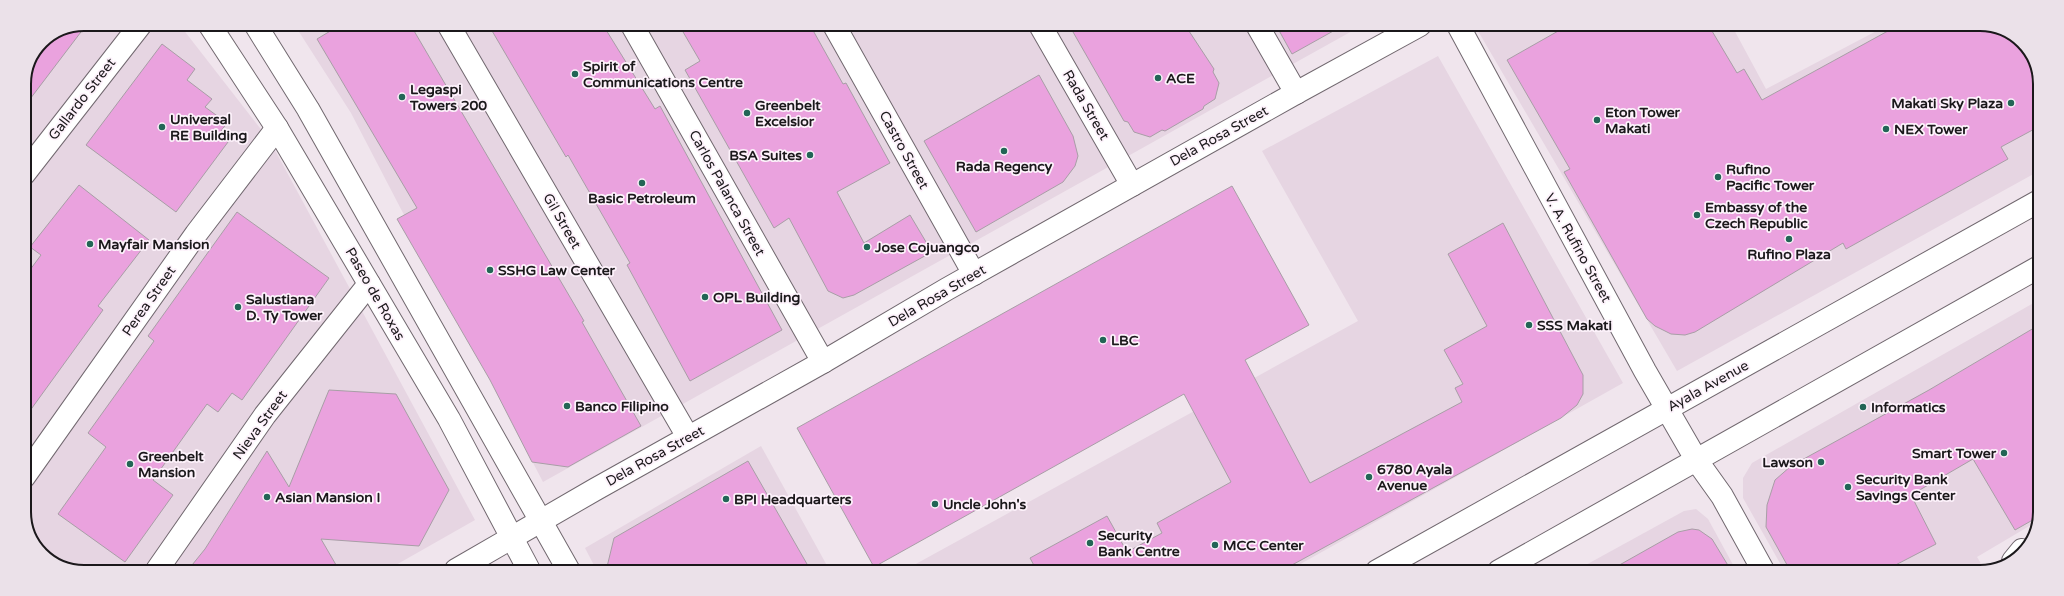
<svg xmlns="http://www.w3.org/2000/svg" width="2064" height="596" viewBox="0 0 2064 596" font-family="'Varela Round',sans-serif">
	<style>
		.built { fill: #e6d5e2 }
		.building { fill: #eaa2de; stroke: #a89ea6 }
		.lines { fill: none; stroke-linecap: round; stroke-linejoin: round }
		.minor-casing { stroke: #71686f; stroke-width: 24 }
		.tertiary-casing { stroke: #71686f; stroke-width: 24 }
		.secondary-casing { stroke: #71686f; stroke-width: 24 }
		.minor { stroke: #fff; stroke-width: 22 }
		.tertiary { stroke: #fff; stroke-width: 22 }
		.secondary { stroke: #fff; stroke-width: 22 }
		.poi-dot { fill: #226556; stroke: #fdf2fb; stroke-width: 1.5 }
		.labels { text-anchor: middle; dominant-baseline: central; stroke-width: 3.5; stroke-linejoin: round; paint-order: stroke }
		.poi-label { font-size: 14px; font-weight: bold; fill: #1b181b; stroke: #fdf2fb; text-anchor: start }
		.street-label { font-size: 14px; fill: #1b181b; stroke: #fdf2fb }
		.rim { fill: none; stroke: #1b181b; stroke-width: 2 }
	</style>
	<rect width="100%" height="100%" fill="#f0e5ed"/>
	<g class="built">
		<path d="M84,24H179L270,141L475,520L387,570H69L39,551L24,516V84L42,42Z"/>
		<path d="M294,24L1363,25L543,482L351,113Z"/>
		<path d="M1489,25L1732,26L1766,89L1886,26H1995L2025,45L2040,80L2039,171L1677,371L1478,31Z"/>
		<path d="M1438,56L1623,383L1288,571H903L1358,321L1262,151Z"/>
		<path d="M2039,300L2038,521L1977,557L1985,570L1980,572H1785L1743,498V478L1752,463Z"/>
		<path d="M761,446L830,571H597L585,548Z"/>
		<path d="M1696,509L1708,519L1737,572H1573L1684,511Z"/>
	</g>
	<g class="building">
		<path d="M84,24H87L24,107V84L42,42Z"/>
		<path d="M342,24H410L584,321L582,322L641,426L568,467L532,462L490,380L397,219L417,208L317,39Z"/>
		<path d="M488,24L603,25L655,109L660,106L782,330L690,381L627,265L630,263L568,155L566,157Z"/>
		<path d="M679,25H810L843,84L846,83L890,163L837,192L864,243L910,215L932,252L854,295L843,298L828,291L789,218L774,228L685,70L700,61Z"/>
		<path d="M1069,25H1185L1214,69L1213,72L1219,83L1215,99L1204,106L1203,109L1165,131L1162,130L1150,137L1134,132L1128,122L1124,121Z"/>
		<path d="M1276,25H1344L1292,54Z"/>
		<path d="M1567,26H1709L1737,73L1744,69L1762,100L1897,26H1995L2025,45L2040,80V126L2001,147L2008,159L1846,249L1843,243L1695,332L1685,335L1671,334L1655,326L1647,319L1564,172L1570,169L1507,60Z"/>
		<path d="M162,44L195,69L187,80L212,99L205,107L227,123L221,131L231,138L176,212L86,145Z"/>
		<path d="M1039,75L1073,136L1078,156L1075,166L1063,182L976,232L924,141Z"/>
		<path d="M79,185L149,240L98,306L103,310L24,419V278L41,255L30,247Z"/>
		<path d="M1232,186L1309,325L1245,360L1310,483L1462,402L1455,388L1463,384L1444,350L1487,326L1448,254L1503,223L1583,375V394L1577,405L1561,418L1281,571H1037L1030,558L1107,516L1127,552L1162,533L1157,523L1231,482L1184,394L874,567L797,428Z"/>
		<path d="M237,212L329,278L242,400L232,393L218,412L207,404L153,480L173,495L125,562L58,514L106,447L88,433L154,341L148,336Z"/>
		<path d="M2039,325L2038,517L2015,530L1973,459L1911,495L1936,544L1882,572H1791L1766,527L1767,505L1775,480L1791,466L1929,390Z"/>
		<path d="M329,390L396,394L449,490L419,546L321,539L339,570H188L205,549L267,451L289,487Z"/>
		<path d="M748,461L811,571H606L614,538Z"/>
		<path d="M1692,529L1699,530L1712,539L1732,572H1607L1678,532Z"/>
	</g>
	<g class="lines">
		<defs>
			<g id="minor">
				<path d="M448,24L688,437"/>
				<path d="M632,25L823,362"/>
				<path d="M834,25L974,274"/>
				<path d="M1257,25L1296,93"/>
				<path d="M24,174L141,24"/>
				<path d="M24,477L196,234L277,128"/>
				<path d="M2013,561L2022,550"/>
				<path d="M157,570L265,415L369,284"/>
			</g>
			<g id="tertiary">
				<path d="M1040,25L1132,185"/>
				<path d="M1458,25L1645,371L1697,461L1722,496L1764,572"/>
				<path d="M456,570L596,489L823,362L947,289L1296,93L1420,25"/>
			</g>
			<g id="secondary">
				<path d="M209,24L277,128L449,419L529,570"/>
				<path d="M255,24L308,109L569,571"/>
				<path d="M1377,571L2039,201"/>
				<path d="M1499,571L2039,267"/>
			</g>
		</defs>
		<use href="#minor" class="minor-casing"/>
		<use href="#tertiary" class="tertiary-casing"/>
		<use href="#secondary" class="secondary-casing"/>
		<use href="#minor" class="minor"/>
		<use href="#tertiary" class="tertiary"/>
		<use href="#secondary" class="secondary"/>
	</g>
	<g class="poi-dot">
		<circle cx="575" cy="74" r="4"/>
		<circle cx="1158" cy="78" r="4"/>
		<circle cx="402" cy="97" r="4"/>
		<circle cx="2011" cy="103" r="4"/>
		<circle cx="747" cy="113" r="4"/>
		<circle cx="1597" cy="120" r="4"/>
		<circle cx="162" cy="127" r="4"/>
		<circle cx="1886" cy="129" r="4"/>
		<circle cx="1004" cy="151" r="4"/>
		<circle cx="810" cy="155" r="4"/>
		<circle cx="1718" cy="177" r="4"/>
		<circle cx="642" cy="183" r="4"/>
		<circle cx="1697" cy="215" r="4"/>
		<circle cx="1789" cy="239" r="4"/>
		<circle cx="90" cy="244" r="4"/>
		<circle cx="867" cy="247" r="4"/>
		<circle cx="490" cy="270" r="4"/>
		<circle cx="705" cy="297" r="4"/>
		<circle cx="238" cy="307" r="4"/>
		<circle cx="1529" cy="325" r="4"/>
		<circle cx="1103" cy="340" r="4"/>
		<circle cx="567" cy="406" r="4"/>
		<circle cx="1863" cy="407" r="4"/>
		<circle cx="2004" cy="453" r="4"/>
		<circle cx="1821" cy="462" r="4"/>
		<circle cx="130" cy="464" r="4"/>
		<circle cx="1369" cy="477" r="4"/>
		<circle cx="1848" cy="487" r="4"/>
		<circle cx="267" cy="497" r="4"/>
		<circle cx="726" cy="499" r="4"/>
		<circle cx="935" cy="504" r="4"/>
		<circle cx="1090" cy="543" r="4"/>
		<circle cx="1215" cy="545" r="4"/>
	</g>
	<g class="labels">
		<g class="poi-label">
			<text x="583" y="66">Spirit of<tspan x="583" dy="16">Communications Centre</tspan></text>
			<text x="1166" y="78">ACE</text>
			<text x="410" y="89">Legaspi<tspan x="410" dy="16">Towers 200</tspan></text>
			<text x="2003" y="103" text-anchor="end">Makati Sky Plaza</text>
			<text x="755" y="105">Greenbelt<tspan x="755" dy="16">Excelsior</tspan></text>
			<text x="1605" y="112">Eton Tower<tspan x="1605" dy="16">Makati</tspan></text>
			<text x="170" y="119">Universal<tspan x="170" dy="16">RE Building</tspan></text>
			<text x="1894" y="129">NEX Tower</text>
			<text x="802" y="155" text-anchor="end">BSA Suites</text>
			<text x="1004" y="166" text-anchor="middle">Rada Regency</text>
			<text x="1726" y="169">Rufino<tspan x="1726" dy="16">Pacific Tower</tspan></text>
			<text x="642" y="198" text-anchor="middle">Basic Petroleum</text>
			<text x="1705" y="207">Embassy of the<tspan x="1705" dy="16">Czech Republic</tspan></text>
			<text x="98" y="244">Mayfair Mansion</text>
			<text x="875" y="247">Jose Cojuangco</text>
			<text x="1789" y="254" text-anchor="middle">Rufino Plaza</text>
			<text x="498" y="270">SSHG Law Center</text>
			<text x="713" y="297">OPL Building</text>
			<text x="246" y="299">Salustiana<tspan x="246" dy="16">D. Ty Tower</tspan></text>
			<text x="1537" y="325">SSS Makati</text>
			<text x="1111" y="340">LBC</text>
			<text x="575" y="406">Banco Filipino</text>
			<text x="1871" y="407">Informatics</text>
			<text x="1996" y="453" text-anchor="end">Smart Tower</text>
			<text x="138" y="456">Greenbelt<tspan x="138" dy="16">Mansion</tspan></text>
			<text x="1813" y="462" text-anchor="end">Lawson</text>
			<text x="1377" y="469">6780 Ayala<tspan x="1377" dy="16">Avenue</tspan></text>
			<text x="1856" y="479">Security Bank<tspan x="1856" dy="16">Savings Center</tspan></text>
			<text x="275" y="497">Asian Mansion I</text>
			<text x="734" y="499">BPI Headquarters</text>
			<text x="943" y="504">Uncle John's</text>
			<text x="1098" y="535">Security<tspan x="1098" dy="16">Bank Centre</tspan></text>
			<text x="1223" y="545">MCC Center</text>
		</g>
		<g class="street-label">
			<text transform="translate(82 99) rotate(-52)">Gallardo Street</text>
			<text transform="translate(1086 105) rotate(60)">Rada Street</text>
			<text transform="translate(1219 136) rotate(-29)">Dela Rosa Street</text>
			<text transform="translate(904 150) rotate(61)">Castro Street</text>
			<text transform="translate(727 193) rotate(61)">Carlos Palanca Street</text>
			<text transform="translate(562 221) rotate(60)">Gil Street</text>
			<text transform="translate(1578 248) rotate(61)">V. A. Rufino Street</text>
			<text transform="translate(375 294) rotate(60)">Paseo de Roxas</text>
			<text transform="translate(937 296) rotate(-30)">Dela Rosa Street</text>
			<text transform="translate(149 301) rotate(-55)">Perea Street</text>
			<text transform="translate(1708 386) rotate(-29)">Ayala Avenue</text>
			<text transform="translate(260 425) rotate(-54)">Nieva Street</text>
			<text transform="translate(655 456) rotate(-29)">Dela Rosa Street</text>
		</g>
	</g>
	<path d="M0 0H2064V596H0ZM84 31H1980A53 53 0 0 1 2033 84V512A53 53 0 0 1 1980 565H84A53 53 0 0 1 31 512V84A53 53 0 0 1 84 31Z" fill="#ebe1e9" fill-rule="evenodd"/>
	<path class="rim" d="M84 31H1980A53 53 0 0 1 2033 84V512A53 53 0 0 1 1980 565H84A53 53 0 0 1 31 512V84A53 53 0 0 1 84 31Z"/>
</svg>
